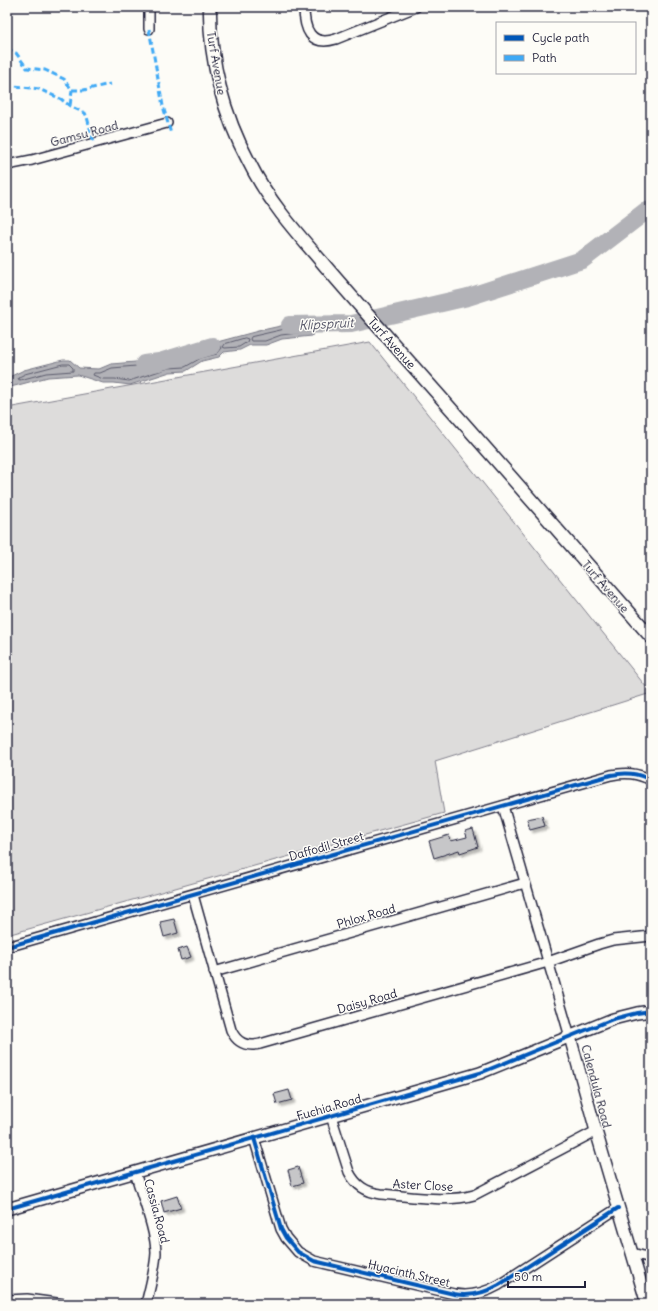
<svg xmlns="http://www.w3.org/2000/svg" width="658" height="1311" viewBox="0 0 658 1311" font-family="Delius,sans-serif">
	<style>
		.green { fill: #dddcdb; stroke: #807f8b }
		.water { fill: #b2b2b7; stroke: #787885 }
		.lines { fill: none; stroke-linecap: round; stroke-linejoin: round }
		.shore { stroke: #5c5c6d; stroke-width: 1 }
		.river { stroke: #b2b2b7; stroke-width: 18 }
		.building { fill: #c6c6c8; stroke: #22223b; filter: url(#shadow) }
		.minor-casing { stroke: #22223b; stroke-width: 12 }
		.tertiary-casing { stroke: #22223b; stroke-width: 14 }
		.secondary-casing { stroke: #22223b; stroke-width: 15 }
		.minor { stroke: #fdfcf7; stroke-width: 9 }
		.tertiary { stroke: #fdfcf7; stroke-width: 11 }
		.secondary { stroke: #fdfcf7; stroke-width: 12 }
		.quiet { stroke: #3fa9f5; stroke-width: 3; stroke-dasharray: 6 3; stroke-linecap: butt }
		.cycleway-casing { stroke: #fdfcf7; stroke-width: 6 }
		.cycleway { stroke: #0057b8; stroke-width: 4 }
		.labels { text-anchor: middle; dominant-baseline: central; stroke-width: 3; stroke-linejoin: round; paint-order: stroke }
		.street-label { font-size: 12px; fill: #22223b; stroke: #fdfcf7 }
		.water-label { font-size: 13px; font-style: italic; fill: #545466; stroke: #fdfcf7 }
	</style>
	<defs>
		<filter id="shadow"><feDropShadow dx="3" dy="3" stdDeviation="1" flood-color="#0004"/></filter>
	</defs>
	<rect width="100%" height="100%" fill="#fdfcf7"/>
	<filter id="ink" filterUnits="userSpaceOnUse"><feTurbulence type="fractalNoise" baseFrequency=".025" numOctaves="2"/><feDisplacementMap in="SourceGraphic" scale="8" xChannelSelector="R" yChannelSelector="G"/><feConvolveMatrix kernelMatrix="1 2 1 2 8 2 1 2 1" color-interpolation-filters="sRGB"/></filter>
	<g filter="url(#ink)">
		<path class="green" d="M370,342L651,693L435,761L444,813L7,935V408Z"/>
		<path class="water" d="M294,323H314L312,336L282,339L266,345H250L240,350L224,352L219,357L202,361L186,371L170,372L130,385L114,383H103L78,375L48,377L7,388V378L24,370L63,360H70L79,368L99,369L111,364L184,358L195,348L258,331Z"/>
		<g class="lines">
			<g class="shore">
				<path d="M294,327H308L309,331L307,332L281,335L265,341H251L250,339L251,337Z"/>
				<path d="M245,338L248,339L247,342L239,347L225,348L223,347L225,344Z"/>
				<path d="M220,345L222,348L217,354L201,358L185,367L169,368L129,381L115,379H103L93,375L94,373H100L112,368L185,362L197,352Z"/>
				<path d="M63,364H69L73,368V371L46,373L20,380L18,379L19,377L25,374Z"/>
			</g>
			<g class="river">
				<path d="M290,325L351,324L468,297L582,260L646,211L651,210"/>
				<path d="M144,364L159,362L212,346"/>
			</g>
		</g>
		<g class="building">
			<path d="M542,816L545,826L530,830L527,819Z"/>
			<path d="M473,829L478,847L460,853L459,850L434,858L429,841L449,835L451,841L467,837L465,831Z"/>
			<path d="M174,919L178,933L164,937L160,922Z"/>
			<path d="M187,947L191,957L181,960L178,950Z"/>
			<path d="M289,1090L292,1100L277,1104L274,1094Z"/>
			<path d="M298,1167L303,1183L292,1186L288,1170Z"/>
			<path d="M177,1196L181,1208L164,1213L161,1201Z"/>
		</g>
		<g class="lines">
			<defs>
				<g id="minor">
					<path d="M149,7V29"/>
					<path d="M304,7C304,29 310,47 336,39L416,7"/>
					<path d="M7,165L32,160L167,123"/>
					<path d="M503,806L570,1037"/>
					<path d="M193,895L231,1030C237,1043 246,1047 260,1044L548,962L599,944L613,940L651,936"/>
					<path d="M7,947L611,775C626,772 637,773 651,780"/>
					<path d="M214,972L525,883"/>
					<path d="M331,1116L349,1172C356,1186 366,1192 381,1194C409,1196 447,1203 474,1195L596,1131"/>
					<path d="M254,1138L281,1229L286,1238L298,1252L314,1261L454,1294C471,1297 485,1293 499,1285L618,1208"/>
					<path d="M135,1172C141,1194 156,1231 156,1253C155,1270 150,1287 146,1304"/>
					<path d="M632,1253L651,1258"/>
					<path d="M7,1300L27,1299L64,1304"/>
				</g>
				<g id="tertiary">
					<path d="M570,1037L596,1131L647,1304"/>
					<path d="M7,1209L480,1073L613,1019L637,1013L651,1011"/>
				</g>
				<path id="secondary" d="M210,7C209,60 224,116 249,162C267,199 294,230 321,261C348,293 376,324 404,356C487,449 569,543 651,637"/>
			</defs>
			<use href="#minor" class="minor-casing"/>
			<use href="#tertiary" class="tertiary-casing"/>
			<use href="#secondary" class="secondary-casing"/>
			<use href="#minor" class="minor"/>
			<use href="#tertiary" class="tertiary"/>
			<use href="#secondary" class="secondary"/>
			<g class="quiet">
				<path d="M149,29L163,106L171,134"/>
				<path d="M7,49L16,53L27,68L45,70L64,79L72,90L70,106"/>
				<path d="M7,85L39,89L61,99L70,106L85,113L87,117L94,143"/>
				<path d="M72,90H84L110,84"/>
			</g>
			<defs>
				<g id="cycleway">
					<path d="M7,947L611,775C626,772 637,773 651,780"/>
					<path d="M254,1138L281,1229L286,1238L298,1252L314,1261L454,1294C471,1297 485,1293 499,1285L618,1208"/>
					<path d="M7,1209L480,1073L613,1019L637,1013L651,1011"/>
				</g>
			</defs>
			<use href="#cycleway" class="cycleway-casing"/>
			<use href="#cycleway" class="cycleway"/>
		</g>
	</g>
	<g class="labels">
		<g class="street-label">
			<text transform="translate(217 63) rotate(80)">Turf Avenue</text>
			<text transform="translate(84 133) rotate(-15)">Gamsu Road</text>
			<text transform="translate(392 343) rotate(48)">Turf Avenue</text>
			<text transform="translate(606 586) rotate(49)">Turf Avenue</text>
			<text transform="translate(326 846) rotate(-16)">Daffodil Street</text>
			<text transform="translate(366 916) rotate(-16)">Phlox Road</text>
			<text transform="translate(367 1001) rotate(-16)">Daisy Road</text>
			<text transform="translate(597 1086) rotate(75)">Calendula Road</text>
			<text transform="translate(329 1107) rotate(-16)">Fuchia Road</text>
			<text transform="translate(423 1185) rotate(3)">Aster Close</text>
			<text transform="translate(157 1211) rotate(75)">Cassia Road</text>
			<text transform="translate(409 1273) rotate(13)">Hyacinth Street</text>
		</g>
		<g class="water-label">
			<text transform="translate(326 324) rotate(-3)">Klipspruit</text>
		</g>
	</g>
	<rect width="658" height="1311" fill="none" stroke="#fdfcf7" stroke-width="24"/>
	<rect x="12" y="12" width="634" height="1287" fill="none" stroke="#22223b" stroke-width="1.5" filter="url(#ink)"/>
	<rect x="496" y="22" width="140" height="52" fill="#fdfcf7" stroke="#a5a5ac"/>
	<rect x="504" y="35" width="20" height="6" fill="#0057b8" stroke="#a5a5ac"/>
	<text x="532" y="42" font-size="12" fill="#22223b">Cycle path</text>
	<rect x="504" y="55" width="20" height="6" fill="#3fa9f5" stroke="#a5a5ac"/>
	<text x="532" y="62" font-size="12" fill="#22223b">Path</text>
	<path d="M508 1281v6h77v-6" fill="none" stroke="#22223b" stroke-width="2"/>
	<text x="514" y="1281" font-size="12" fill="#22223b" stroke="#fdfcf7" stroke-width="3" paint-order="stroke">50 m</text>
</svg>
